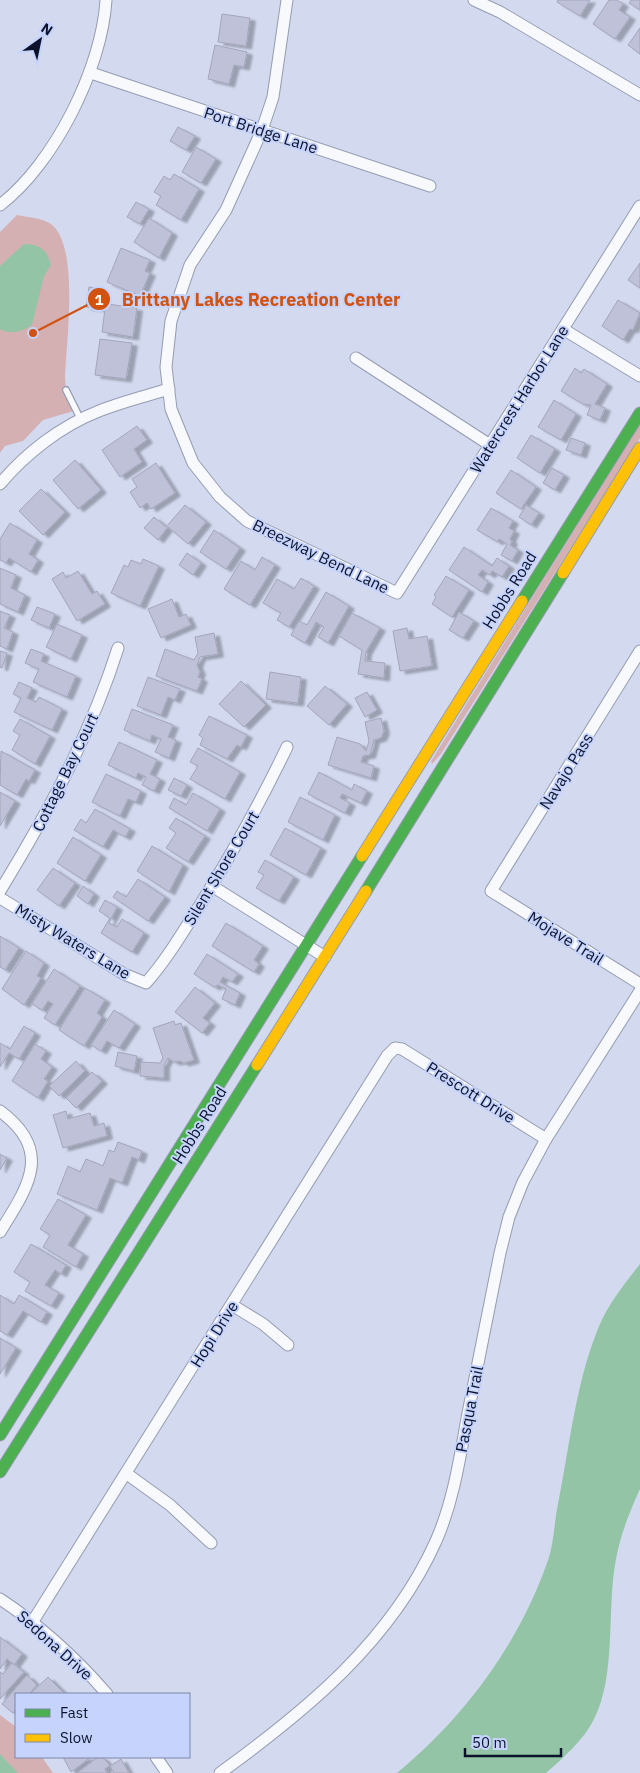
<svg xmlns="http://www.w3.org/2000/svg" width="640" height="1773" viewBox="0 0 640 1773" font-family="'IBM Plex Sans',sans-serif">
	<style>
		.green { fill: #d5b0b3 }
		.water { fill: #93c4a6 }
		.building { fill: #bfc1d8; stroke: #a4a5bb; filter: url(#shadow) }
		.lines { fill: none; stroke-linecap: round; stroke-linejoin: round }
		.lane-casing { stroke: #959cb1; stroke-width: 8 }
		.street-casing { stroke: #959cb1; stroke-width: 13 }
		.fast-casing { stroke: #959cb1; stroke-width: 13 }
		.slow-casing { stroke: #959cb1; stroke-width: 13 }
		.lane { stroke: #f8f9fd; stroke-width: 5.5 }
		.street { stroke: #f8f9fd; stroke-width: 11 }
		.fast { stroke: #4caf50; stroke-width: 11 }
		.slow { stroke: #ffc107; stroke-width: 11 }
		.labels { text-anchor: middle; dominant-baseline: central; stroke-width: 4; stroke-linejoin: round; paint-order: stroke }
		.street-label { font-size: 16px; fill: #0c122a; stroke: #c6d4fd }
		.leader { fill: none; stroke: #d2520f; stroke-width: 2 }
		.callout-dot { fill: #d2520f; stroke: #c6d4fd; stroke-width: 2 }
		.mark-label { font-size: 15px; text-anchor: middle; font-weight: bold; fill: #fff }
		.callout-label { font-size: 18px; text-anchor: middle; font-weight: bold; fill: #d2520f; stroke: #c6d4fd; stroke-width: 4; stroke-linejoin: round; paint-order: stroke }
	</style>
	<defs>
		<filter id="shadow"><feDropShadow dx="5.5" dy="3" stdDeviation="1" flood-color="#0004"/></filter>
	</defs>
	<rect width="100%" height="100%" fill="#d3daf0"/>
	<g class="green">
		<path d="M17,215C27,217 42,218 51,224C80,246 66,343 65,378L66,390L77,410L43,420L23,441L5,446L0,453V232Z"/>
		<path d="M640,424V438L441,754L432,764L431,761Z"/>
		<path d="M0,1715L16,1727V1757H42L53,1773H0Z"/>
	</g>
	<g class="water">
		<path d="M24,244C40,244 47,250 51,265L44,276L32,325C22,332 10,335 0,329V266Z"/>
		<path d="M640,1264V1489C629,1513 619,1538 615,1565C607,1612 616,1676 594,1719C584,1740 563,1758 546,1773H397C464,1718 518,1645 547,1563C554,1545 554,1523 558,1504C570,1444 576,1380 600,1324C609,1303 626,1282 640,1264Z"/>
		<path d="M0,1754L18,1773H0Z"/>
	</g>
	<g class="building">
		<path d="M558,0H590L580,16L557,2Z"/>
		<path d="M609,0H617L623,4L619,10L630,17L615,39L593,24Z"/>
		<path d="M631,0H640V10L629,3Z"/>
		<path d="M222,14L250,18L246,46L218,42Z"/>
		<path d="M640,28V54L628,45Z"/>
		<path d="M215,45L247,52L244,67L234,65L229,84L208,79Z"/>
		<path d="M178,127L195,136L186,150L170,141Z"/>
		<path d="M196,147L216,159L201,183L182,172Z"/>
		<path d="M174,174L199,189L181,220L156,205L161,196L154,192L164,176L170,180Z"/>
		<path d="M136,202L149,209L140,224L127,217Z"/>
		<path d="M149,218L172,233L159,258L134,242Z"/>
		<path d="M121,248L150,260L145,271L150,273L140,296L107,282Z"/>
		<path d="M640,263V288L628,280Z"/>
		<path d="M89,287L103,289L100,303L137,308L133,337L102,332L105,309L86,307Z"/>
		<path d="M618,300L640,313L633,330L630,329L623,340L602,326Z"/>
		<path d="M100,339L132,343L126,379L95,375Z"/>
		<path d="M575,368L581,373L584,369L607,384L595,404L605,408L600,420L587,415L591,405L583,404L561,391Z"/>
		<path d="M554,400L576,414L561,440L538,427Z"/>
		<path d="M137,426L147,440L134,449L142,462L120,477L102,450Z"/>
		<path d="M531,435L555,449L540,473L517,458Z"/>
		<path d="M571,438L585,443L581,455L566,450Z"/>
		<path d="M75,460L101,490L78,509L53,480Z"/>
		<path d="M156,463L175,493L151,509L147,503L140,508L130,492L137,487L132,479Z"/>
		<path d="M552,468L564,475L555,490L543,483Z"/>
		<path d="M511,470L536,487L521,509L496,493Z"/>
		<path d="M41,489L65,512L43,535L19,511Z"/>
		<path d="M185,505L206,522L188,544L168,527L158,540L144,528L154,517L166,527Z"/>
		<path d="M526,505L539,513L531,525L519,517Z"/>
		<path d="M491,508L513,521L509,528L514,531L510,539L512,542L510,545L518,550L512,561L501,555L507,544L499,539L498,542L477,530Z"/>
		<path d="M10,523L37,540L29,554L38,560L31,572L9,558L6,563L0,560V539Z"/>
		<path d="M214,530L240,548L226,569L200,552Z"/>
		<path d="M464,547L492,566L497,558L509,566L502,577L492,571L490,575L482,570L478,575L488,582L482,592L449,570Z"/>
		<path d="M187,553L201,563L193,575L179,565Z"/>
		<path d="M262,557L275,565L250,605L224,589L241,561L255,570Z"/>
		<path d="M143,559L159,566L140,606L111,593L124,565L128,567L131,560L141,564Z"/>
		<path d="M0,568L16,575L11,588L25,595L18,612L0,604Z"/>
		<path d="M78,571L92,594L97,591L105,604L77,621L52,579L63,572L66,578Z"/>
		<path d="M446,576L469,590L452,617L432,604L436,597L434,595Z"/>
		<path d="M301,578L314,586L289,627L277,620L281,613L263,603L277,579L294,589Z"/>
		<path d="M326,592L349,606L328,643L318,637L324,627L316,622L305,643L291,635L299,621L307,625Z"/>
		<path d="M172,599L179,617L186,614L191,625L161,638L148,609Z"/>
		<path d="M37,607L55,614L49,628L31,620Z"/>
		<path d="M0,611L10,615L4,628L13,632L7,649L0,646Z"/>
		<path d="M459,612L474,621L463,638L449,630Z"/>
		<path d="M352,613L380,628L366,652L365,661L385,663L384,678L358,674L362,650L339,636Z"/>
		<path d="M57,624L82,635L71,659L46,647Z"/>
		<path d="M407,628L409,639L427,636L432,666L400,671L393,631Z"/>
		<path d="M214,633L218,654L200,657L197,665L200,672L198,677L202,679L197,691L156,676L165,649L194,660L198,653L195,637Z"/>
		<path d="M31,649L44,654L41,661L76,676L67,697L33,682L39,669L25,663Z"/>
		<path d="M0,651L7,653L2,668L0,667Z"/>
		<path d="M270,672L301,677L298,703L266,699Z"/>
		<path d="M148,677L180,689L175,700L168,697L161,715L137,706Z"/>
		<path d="M241,681L266,705L244,727L219,704Z"/>
		<path d="M19,682L32,688L27,698L36,702L39,697L62,709L52,730L14,712L21,698L13,694Z"/>
		<path d="M325,686L347,704L329,725L307,706Z"/>
		<path d="M367,692L377,710L365,717L355,698Z"/>
		<path d="M132,709L173,725L168,737L176,740L169,758L155,752L161,739L152,735L150,741L124,730Z"/>
		<path d="M209,716L247,735L241,747L237,745L227,759L200,745L203,738L199,735Z"/>
		<path d="M381,718L384,731L381,738L374,740L370,755L363,756L361,762L374,766L371,778L328,765L337,737L360,744L366,751L369,741L365,722Z"/>
		<path d="M20,719L50,736L35,764L12,750L20,735L13,731Z"/>
		<path d="M119,742L157,760L150,774L160,779L154,791L142,785L146,777L138,773L136,778L108,765Z"/>
		<path d="M198,748L240,772L225,799L190,779L198,766L190,762Z"/>
		<path d="M1,751L35,770L29,781L26,779L17,795L0,785Z"/>
		<path d="M319,772L352,790L354,784L367,791L361,803L342,794L340,798L350,803L345,813L308,794Z"/>
		<path d="M106,774L141,791L136,802L128,799L120,816L92,802Z"/>
		<path d="M174,778L187,785L181,796L168,790Z"/>
		<path d="M0,792L15,801L0,826Z"/>
		<path d="M193,793L220,809L207,831L169,808L174,798L186,805Z"/>
		<path d="M300,797L335,815L323,840L288,822Z"/>
		<path d="M95,809L130,829L125,837L113,830L103,847L74,830L81,819L86,823Z"/>
		<path d="M176,818L205,836L188,862L166,848L176,833L169,828Z"/>
		<path d="M285,828L321,848L306,875L270,855Z"/>
		<path d="M73,837L101,855L85,881L57,863Z"/>
		<path d="M152,846L183,865L169,892L137,871Z"/>
		<path d="M265,860L294,877L279,901L256,888L264,875L258,872Z"/>
		<path d="M53,868L75,883L59,906L37,890Z"/>
		<path d="M138,879L165,897L148,921L113,897L117,891L126,897Z"/>
		<path d="M83,886L94,894L88,904L77,896Z"/>
		<path d="M105,900L117,907L109,923L117,927L122,919L144,933L132,952L101,933L110,918L99,911Z"/>
		<path d="M226,923L263,946L254,960L259,964L254,972L212,946Z"/>
		<path d="M0,936L19,948L5,970L0,967Z"/>
		<path d="M26,951L44,963L37,976L41,978L24,1005L2,989Z"/>
		<path d="M207,954L238,974L232,982L223,977L220,982L240,993L235,1005L222,999L226,989L218,985L214,987L194,974Z"/>
		<path d="M54,969L80,986L55,1025L44,1018L53,1004L48,1001L42,1010L32,1004Z"/>
		<path d="M195,987L215,1003L203,1018L210,1023L202,1033L175,1012Z"/>
		<path d="M85,988L105,1000L97,1013L102,1017L84,1046L59,1030Z"/>
		<path d="M114,1010L135,1024L119,1048L107,1041L101,1051L91,1045Z"/>
		<path d="M174,1021L175,1025L181,1023L194,1060L184,1063L180,1061L174,1062L168,1058L164,1065V1078L140,1076L141,1062L160,1063L163,1058L153,1028Z"/>
		<path d="M24,1026L35,1033L19,1059L9,1053L0,1067V1043L10,1049Z"/>
		<path d="M35,1044L46,1051L41,1059L52,1067L44,1079L48,1081L38,1098L12,1081Z"/>
		<path d="M118,1052L137,1056L134,1071L115,1066Z"/>
		<path d="M76,1061L85,1071L59,1096L49,1086Z"/>
		<path d="M92,1072L102,1081L76,1108L66,1098Z"/>
		<path d="M66,1111L68,1119L90,1113L94,1126L104,1123L107,1136L63,1148L53,1115Z"/>
		<path d="M118,1142L142,1151L139,1160L132,1157L122,1183L110,1178L97,1210L57,1194L68,1166L80,1172L86,1159L103,1166L109,1150L114,1152Z"/>
		<path d="M0,1154L7,1158L0,1170Z"/>
		<path d="M58,1199L86,1215L68,1245L83,1254L76,1267L43,1247L50,1235L40,1229Z"/>
		<path d="M31,1244L66,1265L61,1274L55,1270L45,1285L59,1293L51,1306L25,1291L30,1282L14,1272Z"/>
		<path d="M0,1295L14,1304L19,1295L47,1312L41,1322L23,1311L7,1335L0,1331Z"/>
		<path d="M0,1338L16,1348L0,1374Z"/>
		<path d="M0,1637L22,1654L14,1665L7,1659L0,1669Z"/>
		<path d="M12,1663L24,1672L0,1699V1672L3,1674Z"/>
		<path d="M27,1675L37,1685L29,1694H16V1709L13,1713L2,1704Z"/>
		<path d="M48,1677L65,1694H30Z"/>
		<path d="M63,1757H91L71,1772Z"/>
		<path d="M98,1757H102L110,1765L105,1769L107,1773H77Z"/>
		<path d="M121,1759L129,1773H114L110,1766Z"/>
	</g>
	<g class="lines">
		<defs>
			<path id="lane" d="M66,390L81,420"/>
			<g id="street">
				<path d="M287,0L273,97L262,130L226,210L190,265L171,321L166,367L171,409L193,463L220,497L247,521L397,593L640,206"/>
				<path d="M474,0L500,12L640,95"/>
				<path d="M91,73L430,186"/>
				<path d="M0,205C54,164 102,68 106,0"/>
				<path d="M563,329L640,376"/>
				<path d="M356,358L490,445"/>
				<path d="M0,484C26,453 61,426 99,411C121,402 146,396 169,389"/>
				<path d="M640,651L491,891L640,984"/>
				<path d="M212,886L325,957"/>
				<path d="M0,891C48,812 90,736 118,648"/>
				<path d="M0,898L124,974L146,983C167,959 183,932 200,905C232,854 261,801 287,747"/>
				<path d="M0,1111C54,1151 28,1187 0,1232"/>
				<path d="M232,1305L263,1324L288,1345"/>
				<path d="M127,1474L170,1505L211,1543"/>
				<path d="M0,1599C41,1626 75,1657 107,1694"/>
				<path d="M33,1621L387,1056L395,1048L402,1049L546,1139"/>
				<path d="M156,1757L167,1773"/>
				<path d="M220,1773C307,1710 391,1641 436,1541C454,1500 460,1456 468,1413C479,1360 489,1306 500,1253L509,1217L523,1182L546,1139L640,991"/>
			</g>
			<g id="fast">
				<path d="M522,601L640,413"/>
				<path d="M366,891L563,573"/>
				<path d="M0,1435L362,856"/>
				<path d="M0,1472L257,1065"/>
			</g>
			<g id="slow">
				<path d="M563,573L640,448"/>
				<path d="M362,856L522,601"/>
				<path d="M257,1065L366,891"/>
			</g>
		</defs>
		<use href="#lane" class="lane-casing"/>
		<use href="#street" class="street-casing"/>
		<use href="#fast" class="fast-casing"/>
		<use href="#slow" class="slow-casing"/>
		<use href="#lane" class="lane"/>
		<use href="#street" class="street"/>
		<use href="#fast" class="fast"/>
		<use href="#slow" class="slow"/>
	</g>
	<g class="labels">
		<g class="street-label">
			<text transform="translate(261 130) rotate(18)">Port Bridge Lane</text>
			<text transform="translate(519 399) rotate(-58)">Watercrest Harbor Lane</text>
			<text transform="translate(321 556) rotate(26)">Breezway Bend Lane</text>
			<text transform="translate(509 590) rotate(-58)">Hobbs Road</text>
			<text transform="translate(566 771) rotate(-58)">Navajo Pass</text>
			<text transform="translate(65 772) rotate(-64)">Cottage Bay Court</text>
			<text transform="translate(221 868) rotate(-59)">Silent Shore Court</text>
			<text transform="translate(566 938) rotate(32)">Mojave Trail</text>
			<text transform="translate(73 941) rotate(31)">Misty Waters Lane</text>
			<text transform="translate(471 1092) rotate(32)">Prescott Drive</text>
			<text transform="translate(199 1125) rotate(-58)">Hobbs Road</text>
			<text transform="translate(214 1334) rotate(-58)">Hopi Drive</text>
			<text transform="translate(469 1409) rotate(-79)">Pasqua Trail</text>
			<text transform="translate(55 1645) rotate(42)">Sedona Drive</text>
		</g>
	</g>
	<path class="leader" d="M33 333L99 299"/>
	<g class="callout-dot">
		<circle cx="33" cy="333" r="5"/>
		<circle cx="99" cy="299" r="12"/>
	</g>
	<g class="mark-label">
		<text x="99" y="305">1</text>
	</g>
	<g class="callout-label">
		<text x="261" y="306">Brittany Lakes Recreation Center</text>
	</g>
	<rect x="15" y="1693" width="175" height="65" fill="#c6d4fd" stroke="#7c86a9"/>
	<rect x="25" y="1709" width="25" height="8" fill="#4caf50" stroke="#7c86a9"/>
	<text x="60" y="1718" font-size="15" fill="#0c122a">Fast</text>
	<rect x="25" y="1734" width="25" height="8" fill="#ffc107" stroke="#7c86a9"/>
	<text x="60" y="1743" font-size="15" fill="#0c122a">Slow</text>
	<g transform="translate(40 40) rotate(33)" stroke="#c6d4fd" stroke-width="4" paint-order="stroke">
	<path d="M0-4L9 19L0 12L-9 19Z" fill="#0c122a"/>
	<text y="-8" font-size="14" font-weight="bold" text-anchor="middle" fill="#0c122a">N</text>
	</g>
	<path d="M465 1748v8h96v-8" fill="none" stroke="#0c122a" stroke-width="2.5"/>
	<text x="472" y="1748" font-size="15" fill="#0c122a" stroke="#c6d4fd" stroke-width="4" paint-order="stroke">50 m</text>
</svg>
